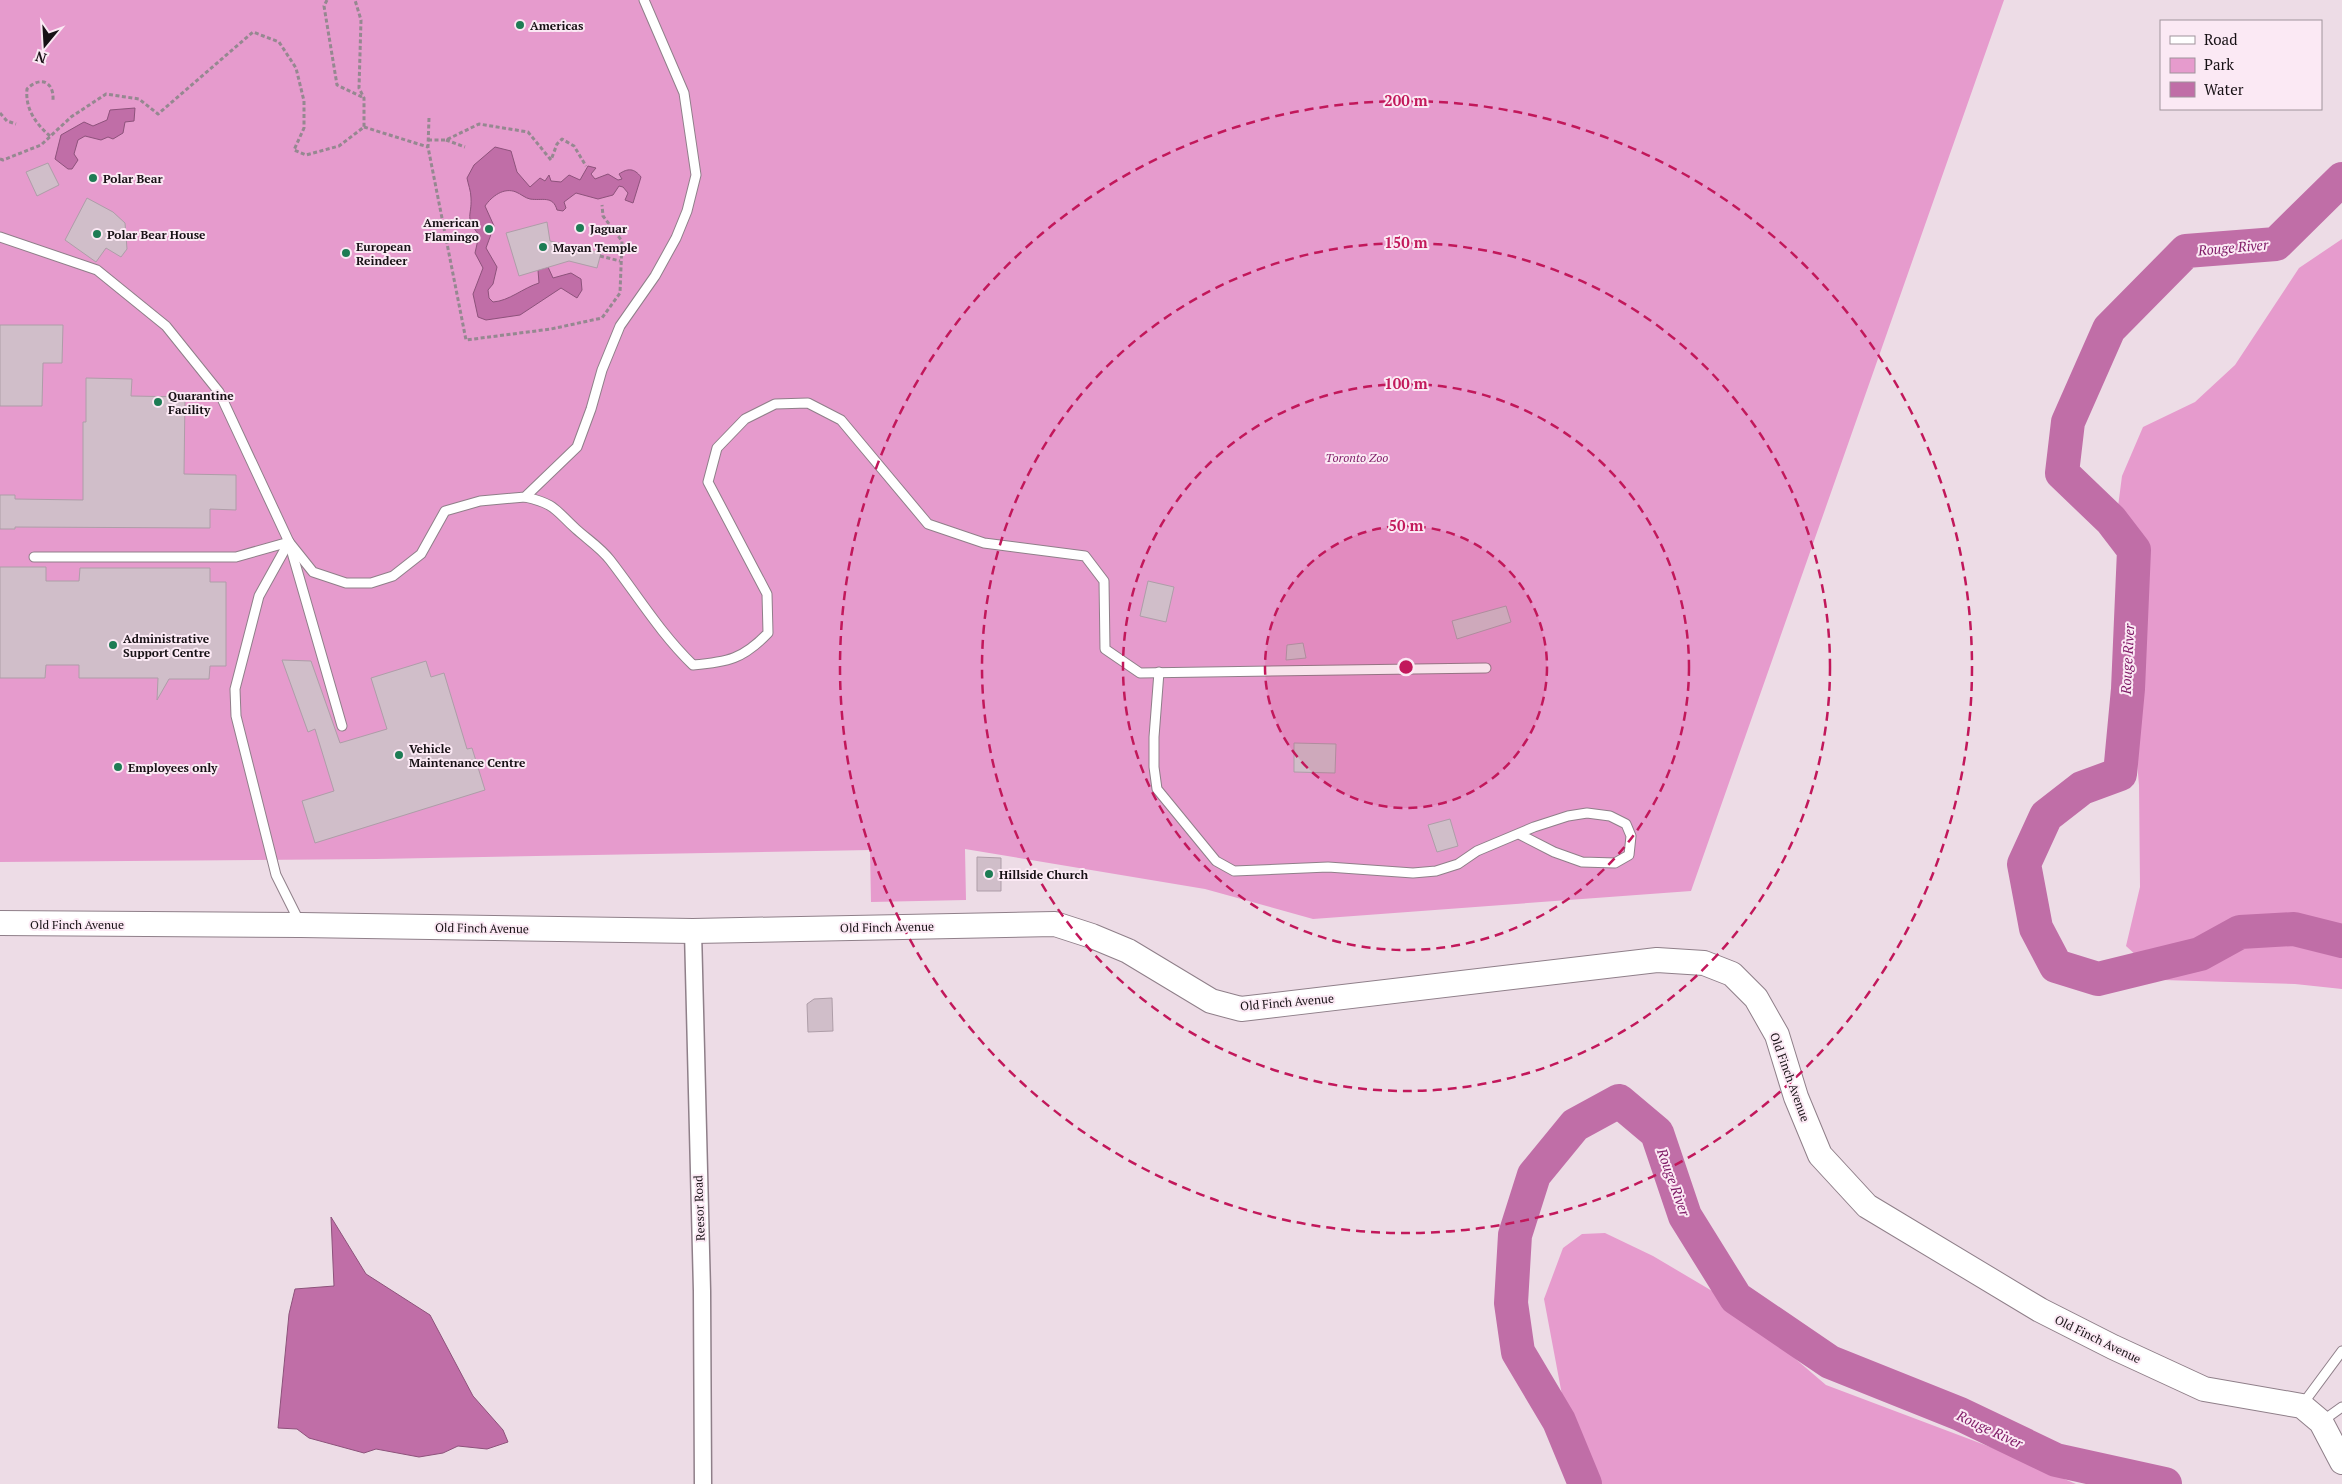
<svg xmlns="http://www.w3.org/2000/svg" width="2342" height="1484" viewBox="0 0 2342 1484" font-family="'PT Serif',serif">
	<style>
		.green { fill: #e69bcd }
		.water { fill: #c06ea7; stroke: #8d527b }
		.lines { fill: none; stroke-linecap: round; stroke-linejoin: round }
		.river { stroke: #c06ea7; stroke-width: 34 }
		.building { fill: #d0bec9; stroke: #ae9da8 }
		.lane-casing { stroke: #8f7f89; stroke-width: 11 }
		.street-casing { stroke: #8f7f89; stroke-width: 19 }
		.secondary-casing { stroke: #8f7f89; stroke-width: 26 }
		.path { stroke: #958890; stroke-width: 3; stroke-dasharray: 4 2.5; stroke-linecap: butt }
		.lane { stroke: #fff; stroke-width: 9 }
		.street { stroke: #fff; stroke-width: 16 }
		.secondary { stroke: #fff; stroke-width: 24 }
		.ring { fill: none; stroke: #c2185b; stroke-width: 2.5; stroke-dasharray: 9 6 }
		.poi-dot { fill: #1d7c54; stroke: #fbe9f4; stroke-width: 2 }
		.labels { text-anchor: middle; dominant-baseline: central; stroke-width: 4; stroke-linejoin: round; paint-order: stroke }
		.poi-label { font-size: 12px; font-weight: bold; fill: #171115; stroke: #fbe9f4; text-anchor: start }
		.park-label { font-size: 12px; font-style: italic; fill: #7e1a66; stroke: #fbe9f4 }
		.street-label { font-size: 12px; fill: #171115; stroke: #fbe9f4 }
		.water-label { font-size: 14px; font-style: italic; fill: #801c68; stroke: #fbe9f4 }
		.centre { fill: #c2185b; stroke: #fbe9f4; stroke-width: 2.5 }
		.ring-label { font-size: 15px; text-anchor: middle; font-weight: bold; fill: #c2185b; stroke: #fbe9f4; stroke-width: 4; stroke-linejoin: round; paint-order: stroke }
	</style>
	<rect width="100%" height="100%" fill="#eddce6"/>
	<g class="green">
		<path d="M0,0H2004L1691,891L1313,919L1205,889L965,849L966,900L871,902L870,850L376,859L0,862Z"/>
		<path d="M2342,239V989L2295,984L2163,980L2126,946L2140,887L2139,785L2116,522L2122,476L2143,427L2195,402L2235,365L2299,268Z"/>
		<path d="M1605,1233L1653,1256L1724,1298L1826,1385L1993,1448L2076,1484H1596L1562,1395L1544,1299L1563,1248L1582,1234Z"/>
	</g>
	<g class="water">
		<path d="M135,108L134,121L125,122L123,133L113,139L108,137L101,140L85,136L78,140L74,154L78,160L72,169H68L55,159L61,135L84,122L93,126L107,120L110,110Z"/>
		<path d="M495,147L511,151L517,172L530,187L540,178L545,181L549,175L551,181L561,182L569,175L580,180L588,166L596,168L591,174L595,179L608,174L618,180L622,179L619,174C628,168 634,168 641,177L633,203L625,200L628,193L623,187L619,186L613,195L598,199L576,193L564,202L566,208L563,211L557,210C553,195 542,201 530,199C525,198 521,194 516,192C504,187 492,196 485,206L494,226L486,248L497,267L493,284L488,290L489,298L493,302C509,301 523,288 539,283L538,270L548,267L553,278L571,273L581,279L582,290L577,298L561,288L520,315L486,320L478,317L473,294L483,268L475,253L479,235C464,216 472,217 471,198C471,191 468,184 467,178L474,165Z"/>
		<path d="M331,1217L366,1274L430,1315L473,1396L503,1430L508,1442L487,1449L458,1446L443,1453L419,1457L376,1449L364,1453L309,1438L297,1429L278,1428L289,1314L295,1289L334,1286Z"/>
	</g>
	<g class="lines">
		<g class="river">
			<path d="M2342,179L2276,244L2186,251L2109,329L2068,422L2062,473L2111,520L2134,550L2128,689L2120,774L2082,788L2046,816L2024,864L2036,928L2056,966L2098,979L2200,954L2240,932L2294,929L2342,941"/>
			<path d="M1585,1484L1559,1421L1518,1352L1511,1303L1515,1235L1534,1175L1575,1125L1619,1101L1657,1133L1685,1216L1736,1298L1830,1362L1960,1414L2056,1460L2165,1484"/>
		</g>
	</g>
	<g class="building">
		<path d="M48,163L59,185L37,196L26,172Z"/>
		<path d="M87,198L113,212L125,223L127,249L121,257L106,248L96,262L65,240Z"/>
		<path d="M547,222L550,241L601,253L597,268L569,261L519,276L506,233Z"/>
		<path d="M0,325H63L62,363H43L42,406H0Z"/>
		<path d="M86,378L132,379L131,396L185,397L184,474L236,475V510L210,509V528L15,527V529H0V495H15V499L83,500V422H86Z"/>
		<path d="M0,567H46V581H79L80,568H210V582H226V666H210L209,679H169L157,700L158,678H79V665H46L45,678H0Z"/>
		<path d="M1148,581L1174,587L1166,622L1140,616Z"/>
		<path d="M1506,606L1511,622L1457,639L1452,621Z"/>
		<path d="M1303,643L1306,658L1286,660L1287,645Z"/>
		<path d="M282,660L311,661L340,743L387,729L371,678L426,661L431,677L444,673L467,749L472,748L485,790L315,843L302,801L334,791L315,729L308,732Z"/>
		<path d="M1294,743L1336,744L1335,773L1294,772Z"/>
		<path d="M1450,819L1458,846L1437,852L1428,825Z"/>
		<path d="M977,857L1001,858V891H977Z"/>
		<path d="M832,998L833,1031L808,1032L807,1004L814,999Z"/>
	</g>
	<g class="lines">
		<defs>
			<g id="lane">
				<path d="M0,237L97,270L166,326L219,392L289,542L313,572L346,583H371L393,576L421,554L445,511L480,501L525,497L577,447L591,409L602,370L620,326L655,276L676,238L687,211L696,175L684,93L644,0"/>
				<path d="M525,497C556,504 555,510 576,529C587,539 601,548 610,560C638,596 660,633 693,665C728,662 743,659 768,633L767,594L708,482L717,448L745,419L775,404L808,403L841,420L928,524L984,543L1085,556L1104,581L1105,649L1140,673L1486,668"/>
				<path d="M289,542L259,596L235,689L236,716L276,875L300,923"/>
				<path d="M34,557H236L289,542L342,726"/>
				<path d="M1159,672L1154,737V767L1157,789L1216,861L1234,871L1328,867L1413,873L1436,871L1458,864L1477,851L1534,827L1568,816L1587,813L1610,816L1626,824L1631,836L1629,855L1615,863L1582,862L1554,852L1519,834"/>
				<path d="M2302,1405L2342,1351"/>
				<path d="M2321,1422L2342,1407"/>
			</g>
			<path id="street" d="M693,931L702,1291L703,1484"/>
			<path id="secondary" d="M0,923L301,925L693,931L1055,924L1092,936L1128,951L1211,1001L1241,1009L1657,960L1704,963L1732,974L1756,998L1777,1035L1796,1097L1820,1155L1867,1206L2040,1310L2113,1347L2204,1389L2302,1406L2321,1422L2342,1462"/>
		</defs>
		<use href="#lane" class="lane-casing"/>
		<use href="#street" class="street-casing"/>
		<use href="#secondary" class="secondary-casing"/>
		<g class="path">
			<path d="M327,0L324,6L337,85L362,97"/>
			<path d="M0,113L7,121L16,124"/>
			<path d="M429,118L428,147L466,340L551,329L602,318L620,293L622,241L603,216L602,205"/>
			<path d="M364,127L428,147"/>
			<path d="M50,136C36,124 25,109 27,89C40,76 54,81 53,100"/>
			<path d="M428,140H446L479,124L528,132L551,160L557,144L562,139L574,146L586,166"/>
			<path d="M446,140L465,147"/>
			<path d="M0,159L3,160L41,145L71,117L106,94L139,99L158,114L253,32L279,42L296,68L304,101V128L294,150L306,155L339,146L364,127V98L359,88L361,20L355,0"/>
			<path d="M600,256L620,261"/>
		</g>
		<use href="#lane" class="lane"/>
		<use href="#street" class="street"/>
		<use href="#secondary" class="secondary"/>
	</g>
	<circle cx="1406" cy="667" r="141" fill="#c2185b" fill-opacity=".12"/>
	<g class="ring">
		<circle cx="1406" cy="667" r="141"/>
		<circle cx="1406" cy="667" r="283"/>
		<circle cx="1406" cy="667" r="424"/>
		<circle cx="1406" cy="667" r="566"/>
	</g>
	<g class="poi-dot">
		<circle cx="520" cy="25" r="5"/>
		<circle cx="93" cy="178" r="5"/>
		<circle cx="580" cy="228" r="5"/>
		<circle cx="489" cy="229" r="5"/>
		<circle cx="97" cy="234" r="5"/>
		<circle cx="543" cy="247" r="5"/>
		<circle cx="346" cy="253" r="5"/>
		<circle cx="158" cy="402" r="5"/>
		<circle cx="113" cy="645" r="5"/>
		<circle cx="399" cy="755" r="5"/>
		<circle cx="118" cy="767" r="5"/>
		<circle cx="989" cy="874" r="5"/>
	</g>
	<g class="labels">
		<g class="poi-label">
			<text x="530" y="25">Americas</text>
			<text x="103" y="178">Polar Bear</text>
			<text x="479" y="222" text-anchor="end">American<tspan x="479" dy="14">Flamingo</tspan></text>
			<text x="590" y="228">Jaguar</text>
			<text x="107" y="234">Polar Bear House</text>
			<text x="356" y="246">European<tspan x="356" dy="14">Reindeer</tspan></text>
			<text x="553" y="247">Mayan Temple</text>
			<text x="168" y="395">Quarantine<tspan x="168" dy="14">Facility</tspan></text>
			<text x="123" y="638">Administrative<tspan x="123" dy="14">Support Centre</tspan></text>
			<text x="409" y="748">Vehicle<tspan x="409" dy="14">Maintenance Centre</tspan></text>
			<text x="128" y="767">Employees only</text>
			<text x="999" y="874">Hillside Church</text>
		</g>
		<g class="park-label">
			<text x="1357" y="457">Toronto Zoo</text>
		</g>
		<g class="street-label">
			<text x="77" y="924">Old Finch Avenue</text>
			<text transform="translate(887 927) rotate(-1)">Old Finch Avenue</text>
			<text transform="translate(482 928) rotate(1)">Old Finch Avenue</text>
			<text transform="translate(1287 1002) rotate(-5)">Old Finch Avenue</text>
			<text transform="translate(1790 1077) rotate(70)">Old Finch Avenue</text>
			<text transform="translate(699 1208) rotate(-92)">Reesor Road</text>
			<text transform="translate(2098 1339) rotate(26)">Old Finch Avenue</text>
		</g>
		<g class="water-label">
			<text transform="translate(2233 247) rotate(-5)">Rouge River</text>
			<text transform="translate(2127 659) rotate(-87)">Rouge River</text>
			<text transform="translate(1674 1182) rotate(70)">Rouge River</text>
			<text transform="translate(1990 1429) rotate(25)">Rouge River</text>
		</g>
	</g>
	<circle cx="1406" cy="667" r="8" class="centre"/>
	<g class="ring-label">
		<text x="1406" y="106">200 m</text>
		<text x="1406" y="248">150 m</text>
		<text x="1406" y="389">100 m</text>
		<text x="1406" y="531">50 m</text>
	</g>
	<rect x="2160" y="20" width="162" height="90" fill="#fbe9f4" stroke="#a0939b"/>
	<rect x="2170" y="36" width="25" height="8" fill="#ffffff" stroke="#a0939b"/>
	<text x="2204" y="45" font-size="15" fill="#171115">Road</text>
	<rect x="2170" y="58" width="25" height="15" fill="#e69bcd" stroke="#a0939b"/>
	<text x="2204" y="70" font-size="15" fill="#171115">Park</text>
	<rect x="2170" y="82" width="25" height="15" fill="#c06ea7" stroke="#a0939b"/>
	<text x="2204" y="95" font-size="15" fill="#171115">Water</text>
	<g transform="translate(45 45) rotate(198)" stroke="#fbe9f4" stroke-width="4" paint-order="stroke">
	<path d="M0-4L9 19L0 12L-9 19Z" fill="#171115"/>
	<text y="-8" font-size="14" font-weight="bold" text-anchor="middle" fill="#171115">N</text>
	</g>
</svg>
